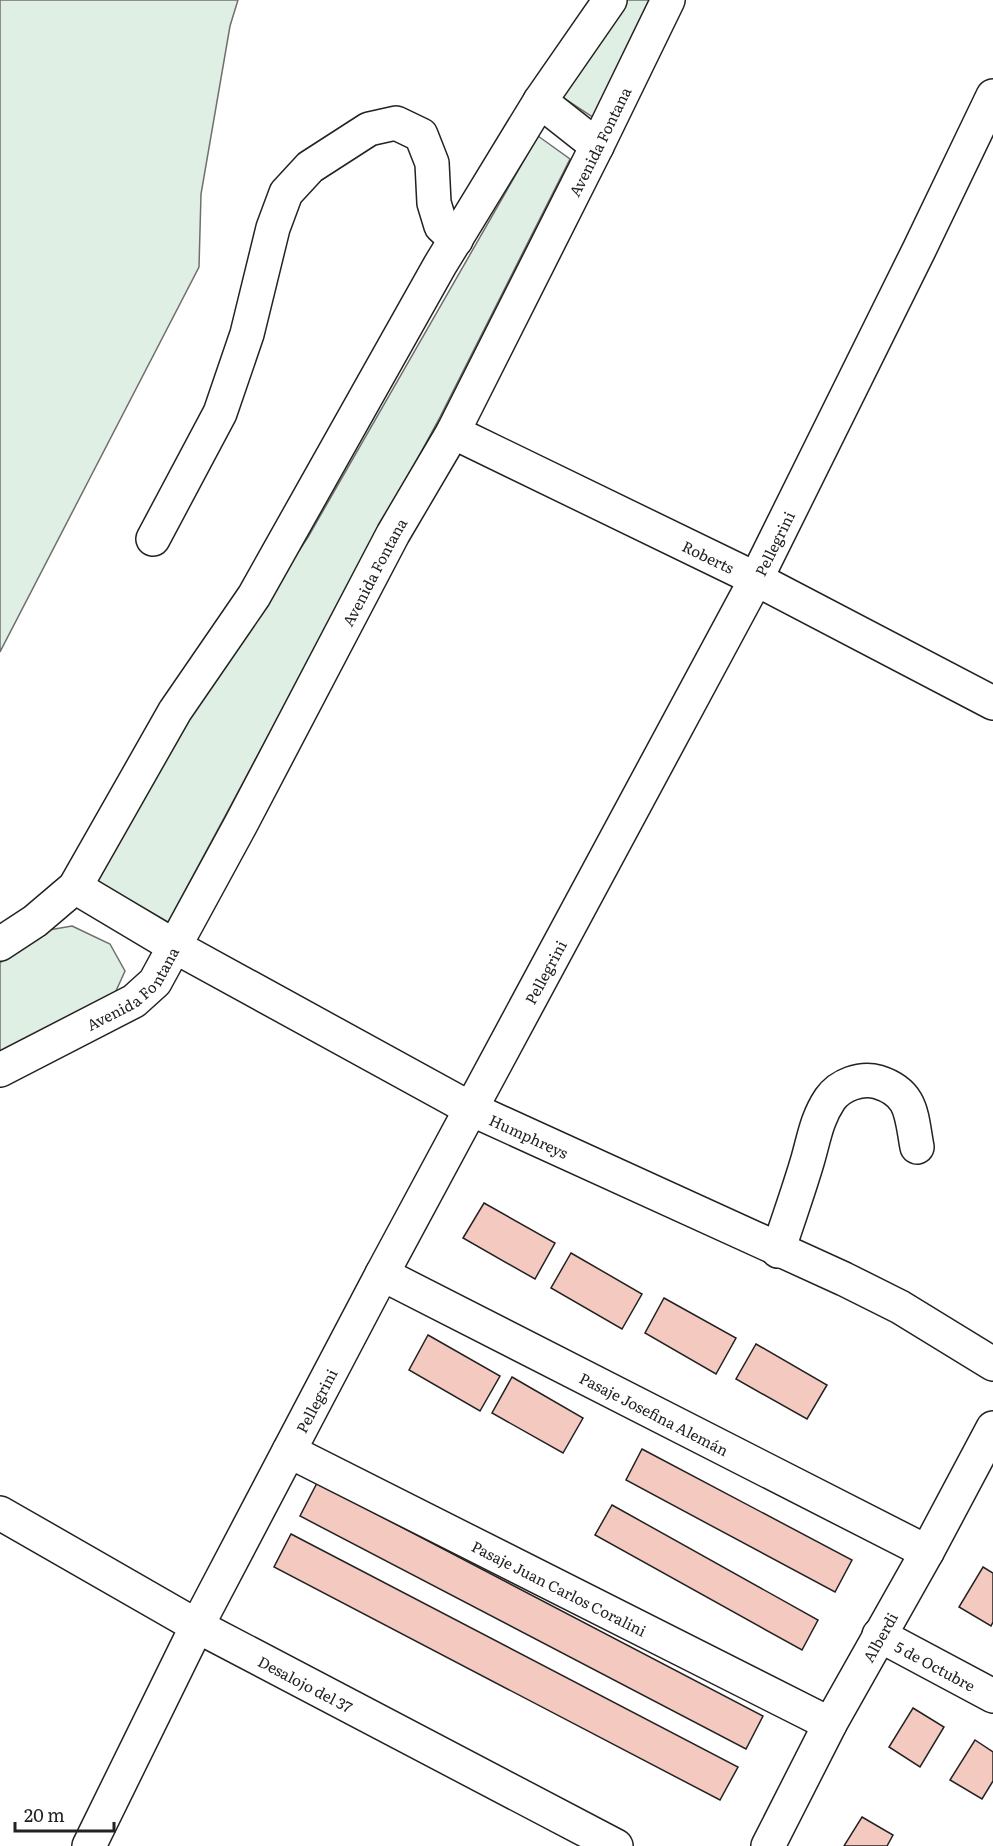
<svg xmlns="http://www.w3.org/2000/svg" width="993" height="1846" viewBox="0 0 993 1846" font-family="Literata,serif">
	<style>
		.green { fill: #e0efe3; stroke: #6f6f6f; stroke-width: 1.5 }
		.building { fill: #f3c9c0; stroke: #222; stroke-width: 1.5 }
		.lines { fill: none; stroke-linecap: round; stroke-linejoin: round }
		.minor-casing { stroke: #222; stroke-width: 36 }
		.minor { stroke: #fff; stroke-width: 33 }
		.labels { text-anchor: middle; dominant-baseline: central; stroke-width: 4.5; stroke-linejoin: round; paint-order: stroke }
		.street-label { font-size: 15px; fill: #222; stroke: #fff }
	</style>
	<rect width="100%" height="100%" fill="#fff"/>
	<g class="green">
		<path d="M0,0H238L230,26L201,194L199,267L0,652Z"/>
		<path d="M626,0H657L597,120L562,97Z"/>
		<path d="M538,136L570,159L440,417L168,922L97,881L166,752L308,537Z"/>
		<path d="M72,926L110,944L125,971L111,1002L0,1058V963L43,931Z"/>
	</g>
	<g class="building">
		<path d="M484,1203L555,1243L535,1279L463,1238Z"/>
		<path d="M571,1253L642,1294L622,1329L551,1288Z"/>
		<path d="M664,1298L736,1338L716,1374L645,1333Z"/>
		<path d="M428,1335L500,1376L480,1411L409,1370Z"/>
		<path d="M756,1344L827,1385L807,1419L736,1379Z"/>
		<path d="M512,1377L583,1418L563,1453L492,1413Z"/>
		<path d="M642,1449L852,1560L835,1592L626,1480Z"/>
		<path d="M317,1483L763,1716L746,1749L300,1516Z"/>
		<path d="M612,1505L818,1620L802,1650L595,1535Z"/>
		<path d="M291,1534L738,1767L720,1800L274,1567Z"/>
		<path d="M983,1567L993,1573V1622L991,1626L959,1607Z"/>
		<path d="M913,1708L944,1727L920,1767L889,1747Z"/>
		<path d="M975,1740L993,1752V1781L982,1799L950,1780Z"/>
		<path d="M862,1817L893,1835L887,1846H844Z"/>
	</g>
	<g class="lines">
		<defs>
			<g id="minor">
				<path d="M540,101L597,146"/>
				<path id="s1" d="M453,432L756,579L993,703"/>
				<path d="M153,539L220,413L247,334L273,228L286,193L310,167L369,129L396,123L421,135L432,163L434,203L441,226L456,240"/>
				<path id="s2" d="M75,887L174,946L471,1109L844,1279L900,1307L993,1364"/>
				<path d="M0,944L35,921L75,887L175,711L254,596L440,265L540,101L610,0"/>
				<path id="s3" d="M0,1070L134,1001L155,982L241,824L393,534L453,432L597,146L668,0"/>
				<path d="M778,1251C788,1220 799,1190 808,1159C814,1138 817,1118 830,1099C840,1085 861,1077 878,1082C913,1093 911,1115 917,1147"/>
				<path id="s4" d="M382,1274L927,1552"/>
				<path id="s5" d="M289,1451L830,1724"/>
				<path id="s6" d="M0,1513L197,1626L616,1846"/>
				<path id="s7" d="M879,1635L993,1696"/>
				<path id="s8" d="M89,1846L197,1626L382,1274L756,579L919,250L993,96"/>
				<path id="s9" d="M768,1846L830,1724L927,1552L993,1428"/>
			</g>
		</defs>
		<use href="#minor" class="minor-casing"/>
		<use href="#minor" class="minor"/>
	</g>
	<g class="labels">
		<g class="street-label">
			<text stroke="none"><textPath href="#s3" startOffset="1130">Avenida Fontana</textPath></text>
			<text stroke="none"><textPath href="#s8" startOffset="1472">Pellegrini</textPath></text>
			<text stroke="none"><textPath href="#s1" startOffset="284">Roberts</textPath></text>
			<text stroke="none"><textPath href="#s3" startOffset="644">Avenida Fontana</textPath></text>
			<text stroke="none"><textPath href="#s8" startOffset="986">Pellegrini</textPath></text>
			<text stroke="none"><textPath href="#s3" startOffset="158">Avenida Fontana</textPath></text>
			<text stroke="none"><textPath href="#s2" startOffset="518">Humphreys</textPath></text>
			<text stroke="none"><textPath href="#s8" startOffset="500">Pellegrini</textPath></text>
			<text stroke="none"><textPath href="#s4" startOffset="306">Pasaje Josefina Alemán</textPath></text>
			<text stroke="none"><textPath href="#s5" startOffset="303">Pasaje Juan Carlos Coralini</textPath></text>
			<text stroke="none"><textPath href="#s9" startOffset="237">Alberdi</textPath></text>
			<text stroke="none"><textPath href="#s7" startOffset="64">5 de Octubre</textPath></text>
			<text stroke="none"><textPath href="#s6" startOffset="350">Desalojo del 37</textPath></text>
		</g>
	</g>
	<path d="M15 1822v9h99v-9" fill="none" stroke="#222222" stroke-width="3"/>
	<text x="24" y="1822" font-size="18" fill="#222222" stroke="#ffffff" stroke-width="4.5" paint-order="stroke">20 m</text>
</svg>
